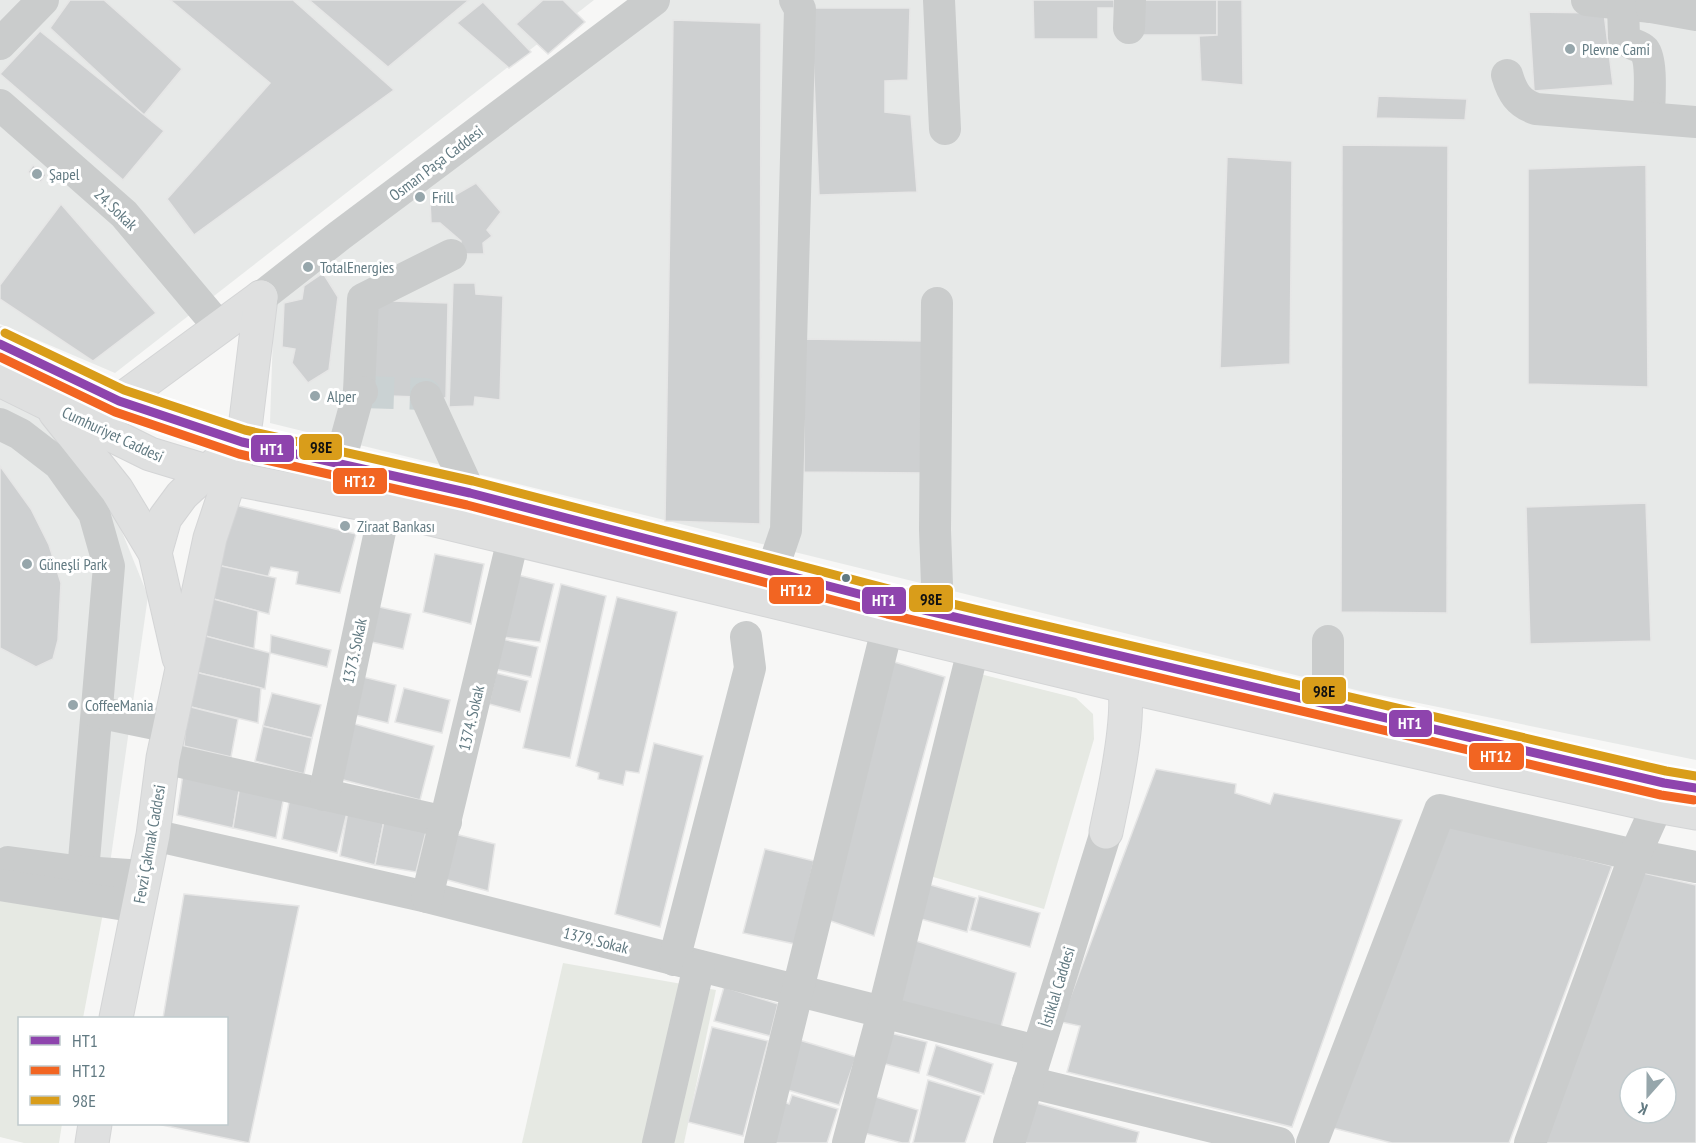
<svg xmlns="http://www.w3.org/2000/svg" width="1696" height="1143" viewBox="0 0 1696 1143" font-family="'PT Sans Narrow',sans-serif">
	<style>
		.built { fill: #e7e9e8 }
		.green { fill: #e6e9e3 }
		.building { fill: #ced0d1; stroke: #e6e6e6; stroke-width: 1.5; fill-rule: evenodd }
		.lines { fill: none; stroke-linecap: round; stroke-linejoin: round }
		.minor-tunnel { stroke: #cad2d3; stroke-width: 32; stroke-dasharray: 32 16; stroke-linecap: butt }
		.major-casing { stroke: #d4d5d6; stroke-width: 35 }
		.minor { stroke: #cacccc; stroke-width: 32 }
		.major { stroke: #dfe0e0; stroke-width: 33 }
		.bus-1-casing { stroke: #fff; stroke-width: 14 }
		.bus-2-casing { stroke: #fff; stroke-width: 14 }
		.bus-3-casing { stroke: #fff; stroke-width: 14 }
		.bus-1 { stroke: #8e44ad; stroke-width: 9 }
		.bus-2 { stroke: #f26522; stroke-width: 9 }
		.bus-3 { stroke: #d99d1a; stroke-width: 9 }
		.poi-dot { fill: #96a6ab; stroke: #fff; stroke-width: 2 }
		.bus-dot { fill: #627a82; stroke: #fff; stroke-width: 2 }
		.labels { text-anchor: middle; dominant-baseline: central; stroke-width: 6; stroke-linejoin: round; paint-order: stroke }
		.poi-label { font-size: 16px; fill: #627a82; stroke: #fff; text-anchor: start }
		.street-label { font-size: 16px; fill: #627a82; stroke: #fff }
		.line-badge { stroke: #fff; stroke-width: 2 }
		.badge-label { font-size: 16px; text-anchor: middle; font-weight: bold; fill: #fff }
		.pale-badge-label { font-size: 16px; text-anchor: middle; font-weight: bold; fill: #111 }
	</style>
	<rect width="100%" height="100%" fill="#f7f7f6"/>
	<g class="built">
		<path d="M0,0H594L115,373L0,324Z"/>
		<path d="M668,0H1639L1696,25V760L1360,691L270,423L274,304Z"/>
		<path d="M0,392L46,413L118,522L148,596L103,913L0,901Z"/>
	</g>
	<g class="green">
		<path d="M976,673L1076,698L1093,714L1094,739L1044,909L923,874Z"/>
		<path d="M0,901L103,913L83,1018H20V1124H62L59,1143H24L0,1137Z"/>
		<path d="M563,963L716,990L684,1143H522Z"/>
	</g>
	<g class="building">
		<path d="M70,0H104L182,69L144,115L50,28Z"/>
		<path d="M170,0H293L394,90L194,235L167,199L270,83Z"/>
		<path d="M309,0H469L388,67Z"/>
		<path d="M543,0H563L585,22L548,54L516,24Z"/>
		<path d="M1033,0H1114V8H1098V39H1034Z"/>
		<path d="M1143,0H1217V35H1141Z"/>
		<path d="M1217,0H1242L1243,85L1201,81L1199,36L1217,35Z"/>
		<path d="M483,2L531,52L509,68L457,23Z"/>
		<path d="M811,8H910L908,80L885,81V112L911,115L917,192L819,195Z"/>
		<path d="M1529,12L1604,13L1613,85L1534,91Z"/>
		<path d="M673,20L761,23L760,524L665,521Z"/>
		<path d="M40,31L164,131L123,180L0,74Z"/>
		<path d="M1378,96L1467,99L1465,120L1376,118Z"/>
		<path d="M1342,145L1448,146L1447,613L1341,612Z"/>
		<path d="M1227,157L1292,161L1290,364L1220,368Z"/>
		<path d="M33,165L46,175L41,182L28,172Z"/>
		<path d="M1646,165L1648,387L1528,384V169Z"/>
		<path d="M476,183L501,212L487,230L492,236L483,243L484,254H460L461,241L440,223H431L430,200L448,189L455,195Z"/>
		<path d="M61,204L156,313L93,361L0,299V285Z"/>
		<path d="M323,273L338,297L329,370L308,383L292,363L295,349L282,347L284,303L302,299L304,286Z"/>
		<path d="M453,283H475L476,294L503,296L500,400L475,397L474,406L449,407Z"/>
		<path d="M364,300L448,303L446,398L362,395Z"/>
		<path d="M804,339L925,341L923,473L804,472Z"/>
		<path d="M0,466L31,509L49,545L61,583L58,640L53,659L36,667L0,648Z"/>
		<path d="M1646,503L1651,641L1530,644L1526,507Z"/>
		<path d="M235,505L356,534L340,593L296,584L298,572L271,567L268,577L217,565Z"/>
		<path d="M435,554L484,564L471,624L423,612Z"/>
		<path d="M217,565L276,578L269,614L210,598Z"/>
		<path d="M510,573L554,584L540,642L502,637Z"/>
		<path d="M561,584L606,596L570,758L523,748Z"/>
		<path d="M617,597L677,612L639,773L626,771L623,785L598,779L599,773L576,766Z"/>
		<path d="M210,598L258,611L254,649L205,636Z"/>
		<path d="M366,604L411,614L403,649L358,639Z"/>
		<path d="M198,634L270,653L265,689L191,671Z"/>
		<path d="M271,635L331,650L327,667L270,653Z"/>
		<path d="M497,638L538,647L531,677L490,668Z"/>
		<path d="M891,661L945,677L874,936L825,919Z"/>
		<path d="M191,671L261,688L258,723L187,706Z"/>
		<path d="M496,673L528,681L520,712L489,704Z"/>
		<path d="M355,675L396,685L388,723L347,713Z"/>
		<path d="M404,688L450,700L442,733L395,722Z"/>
		<path d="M272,693L321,705L312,738L263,726Z"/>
		<path d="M187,706L238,719L231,757L184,746Z"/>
		<path d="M344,721L434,746L420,800L332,777Z"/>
		<path d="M263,726L312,738L304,774L255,761Z"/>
		<path d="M654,743L703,756L660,927L615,914Z"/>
		<path d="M184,767L241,780L233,828L177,815Z"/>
		<path d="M1156,769L1236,784L1235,793L1270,804L1274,793L1402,820L1292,1127L1067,1072L1080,1026L1061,1022Z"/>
		<path d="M240,785L284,796L276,838L233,828Z"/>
		<path d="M291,792L349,805L337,853L282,839Z"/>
		<path d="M349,805L385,816L375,865L340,856Z"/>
		<path d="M385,816L427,828L416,872L375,865Z"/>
		<path d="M1446,824L1612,866L1509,1143H1392L1329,1127Z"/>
		<path d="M451,833L495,844L488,891L444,879Z"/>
		<path d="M765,849L814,861L795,944L743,933Z"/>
		<path d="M1639,872L1696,885V1143H1540ZM1630,1077H1666V1113H1630Z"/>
		<path d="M924,883L976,898L967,932L914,917Z"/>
		<path d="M184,894L299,906L249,1143L157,1124H226V1018H163Z"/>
		<path d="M979,896L1040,913L1030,947L970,930Z"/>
		<path d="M907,938L1016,973L999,1034L889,1004Z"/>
		<path d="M724,987L778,1004L770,1036L714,1021Z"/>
		<path d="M712,1027L768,1041L743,1136L688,1122Z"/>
		<path d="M886,1032L927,1042L919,1073L878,1062Z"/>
		<path d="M799,1040L856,1057L839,1105L784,1089Z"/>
		<path d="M936,1045L993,1064L984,1094L927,1075Z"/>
		<path d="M928,1080L981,1096L965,1143H913Z"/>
		<path d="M792,1095L838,1109L827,1143H767L782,1101L789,1104Z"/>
		<path d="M873,1096L918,1110L909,1143H902L864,1133Z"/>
		<path d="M1026,1100L1139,1132L1136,1143H1014Z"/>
	</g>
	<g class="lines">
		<path class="minor-tunnel" d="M362,392L425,394L426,397"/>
		<defs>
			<g id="major">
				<path d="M0,344L119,401L242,442L470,493L890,602L1664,783L1696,788"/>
				<path d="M0,380L150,454L229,478L385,508L1124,686L1657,806L1696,813"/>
				<path d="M119,401L261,297"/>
				<path d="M55,412L117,490L155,553L179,658"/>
				<path d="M155,553L165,518L182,495L221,459"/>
				<path d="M1106,832C1113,797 1138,696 1118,667"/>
				<path d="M116,1018L153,835L163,758L210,538L242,442L246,420L261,297"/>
				<path d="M92,1143L95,1124"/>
			</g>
		</defs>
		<use href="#major" class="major-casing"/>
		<g class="minor">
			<path d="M939,0L945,129"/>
			<path d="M1587,0L1651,7V0"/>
			<path d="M1623,4L1624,38C1629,45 1638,44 1644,50C1653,61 1649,102 1649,117"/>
			<path d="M1651,7L1696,15"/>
			<path d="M1129,28L1130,0"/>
			<path d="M0,44L43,0"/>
			<path d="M1507,75C1512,92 1518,103 1536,109L1696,122"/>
			<path d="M0,105L124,214L219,327"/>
			<path d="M261,297L339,236L654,0"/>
			<path d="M937,303L935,530L938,613"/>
			<path d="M359,392L363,299L451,255"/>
			<path d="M426,397L470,493"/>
			<path d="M0,424L20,434L59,464L94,513L109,566L83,872"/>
			<path d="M339,465L359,392H362"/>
			<path d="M772,571L786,530L800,9L795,0"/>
			<path d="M1328,704V641"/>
			<path d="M97,712L170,727"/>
			<path d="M163,758L446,822"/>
			<path d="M324,795L385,508"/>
			<path d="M153,835L427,897L1037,1051"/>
			<path d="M8,862L83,872L144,876"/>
			<path d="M0,885L138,907"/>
			<path d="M427,897L513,539"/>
			<path d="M674,960L750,668L746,637"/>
			<path d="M1028,1082L1279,1143"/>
			<path d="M658,1143L699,966"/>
			<path d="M760,1143L887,629"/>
			<path d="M848,1143L883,1013L973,650"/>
			<path d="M1009,1143L1106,832"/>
			<path d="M1312,1143L1440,810L1635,855L1696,867"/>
			<path d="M1530,1143L1635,855L1657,806"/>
		</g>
		<use href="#major" class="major"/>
		<defs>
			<path id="bus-1" d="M0,344L119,401L242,442L470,493L890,602L1664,783L1696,788"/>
			<path id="bus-2" d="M0,357L115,412L239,454L467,505L887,614L1661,795L1694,800"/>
			<path id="bus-3" d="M5,333L124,390L245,430L473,481L893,590L1666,771L1696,776"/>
		</defs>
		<use href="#bus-1" class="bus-1-casing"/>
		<use href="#bus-2" class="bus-2-casing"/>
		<use href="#bus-3" class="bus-3-casing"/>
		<use href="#bus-1" class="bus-1"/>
		<use href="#bus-2" class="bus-2"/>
		<use href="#bus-3" class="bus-3"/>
	</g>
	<g class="poi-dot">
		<circle cx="1570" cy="49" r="6"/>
		<circle cx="37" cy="174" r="6"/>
		<circle cx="420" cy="197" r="6"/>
		<circle cx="308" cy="267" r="6"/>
		<circle cx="315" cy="396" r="6"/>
		<circle cx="345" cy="526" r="6"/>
		<circle cx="27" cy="564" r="6"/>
		<circle cx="73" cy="705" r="6"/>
	</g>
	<circle class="bus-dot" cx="846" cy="578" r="5"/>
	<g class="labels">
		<g class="poi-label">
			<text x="1582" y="49">Plevne Cami</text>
			<text x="49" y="174">Şapel</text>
			<text x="432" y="197">Frill</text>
			<text x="320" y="267">TotalEnergies</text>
			<text x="327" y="396">Alper</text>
			<text x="357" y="526">Ziraat Bankası</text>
			<text x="39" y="564">Güneşli Park</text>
			<text x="85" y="705">CoffeeMania</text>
		</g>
		<g class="street-label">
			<text transform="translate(436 163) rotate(-37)">Osman Paşa Caddesi</text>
			<text transform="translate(116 209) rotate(44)">24. Sokak</text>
			<text transform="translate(113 434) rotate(25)">Cumhuriyet Caddesi</text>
			<text transform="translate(354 651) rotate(-78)">1373. Sokak</text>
			<text transform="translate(471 718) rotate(-77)">1374. Sokak</text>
			<text transform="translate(149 844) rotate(-80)">Fevzi Çakmak Caddesi</text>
			<text transform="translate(596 940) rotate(14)">1379. Sokak</text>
			<text transform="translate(1057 987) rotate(-73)">İstiklal Caddesi</text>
		</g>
	</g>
	<g class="line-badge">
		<rect x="298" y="433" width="45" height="28" rx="6" fill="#d99d1a"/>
		<rect x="250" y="434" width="45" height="29" rx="6" fill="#8e44ad"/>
		<rect x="332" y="467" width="56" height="28" rx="6" fill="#f26522"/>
		<rect x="768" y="576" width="57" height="29" rx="6" fill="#f26522"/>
		<rect x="908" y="584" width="46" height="29" rx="6" fill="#d99d1a"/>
		<rect x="861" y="586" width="46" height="29" rx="6" fill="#8e44ad"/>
		<rect x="1301" y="676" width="46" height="29" rx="6" fill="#d99d1a"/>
		<rect x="1388" y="709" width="45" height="29" rx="6" fill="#8e44ad"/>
		<rect x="1468" y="742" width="57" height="29" rx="6" fill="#f26522"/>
	</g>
	<g class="badge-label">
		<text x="272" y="455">HT1</text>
		<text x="360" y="487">HT12</text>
		<text x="796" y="596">HT12</text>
		<text x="884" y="606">HT1</text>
		<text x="1410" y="729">HT1</text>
		<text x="1496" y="762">HT12</text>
	</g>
	<g class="pale-badge-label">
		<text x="321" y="453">98E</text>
		<text x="931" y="605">98E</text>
		<text x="1324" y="697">98E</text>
	</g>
	<rect x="18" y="1017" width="210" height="108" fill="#ffffff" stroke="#c0cacd" stroke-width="1.5"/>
	<rect x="30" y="1036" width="30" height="9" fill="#8e44ad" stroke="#c0cacd" stroke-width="1.5"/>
	<text x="72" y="1047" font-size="18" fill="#627a82">HT1</text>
	<rect x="30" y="1066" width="30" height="9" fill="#f26522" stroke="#c0cacd" stroke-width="1.5"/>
	<text x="72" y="1077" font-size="18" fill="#627a82">HT12</text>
	<rect x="30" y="1096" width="30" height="9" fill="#d99d1a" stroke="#c0cacd" stroke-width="1.5"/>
	<text x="72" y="1107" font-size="18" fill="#627a82">98E</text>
	<g transform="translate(1648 1095) rotate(201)"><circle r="28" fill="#ffffff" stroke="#c0cacd" stroke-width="1.5"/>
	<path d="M0-4.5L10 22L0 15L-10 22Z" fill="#96a6ab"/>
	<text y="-9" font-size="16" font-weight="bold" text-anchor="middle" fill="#627a82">K</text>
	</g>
</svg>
